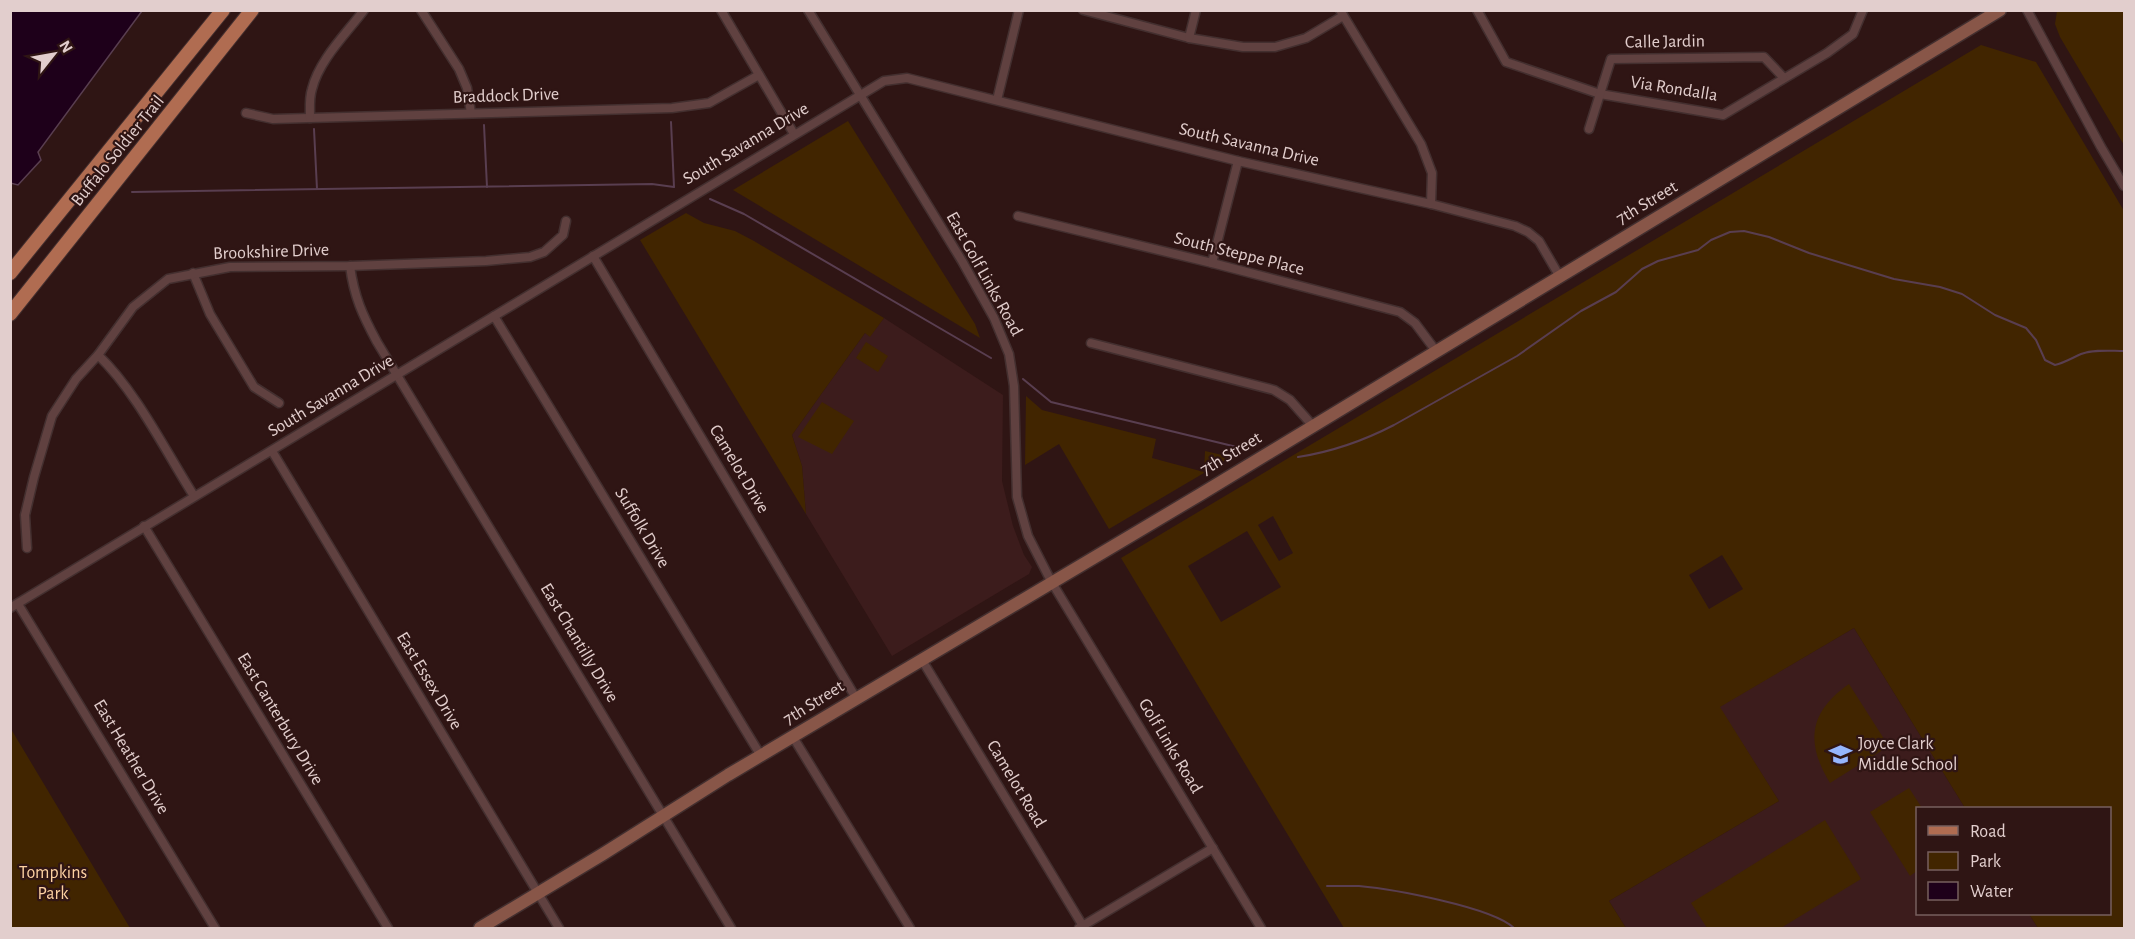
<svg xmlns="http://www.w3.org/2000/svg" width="2135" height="939" viewBox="0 0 2135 939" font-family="'Alegreya Sans',sans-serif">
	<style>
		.built { fill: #3c1c1c }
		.green { fill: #412500; fill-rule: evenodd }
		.water { fill: #1e001a; stroke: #593e50; stroke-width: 1.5 }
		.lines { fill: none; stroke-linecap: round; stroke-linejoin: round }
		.stream { stroke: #593e50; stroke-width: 2 }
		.street-casing { stroke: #432f2f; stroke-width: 11 }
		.secondary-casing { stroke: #432f2f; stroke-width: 15 }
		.primary-casing { stroke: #432f2f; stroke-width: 16 }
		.street { stroke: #604140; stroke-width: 8 }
		.secondary { stroke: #885648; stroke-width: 12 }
		.primary { stroke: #b06c51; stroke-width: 14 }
		.labels { text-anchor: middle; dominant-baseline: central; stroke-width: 4.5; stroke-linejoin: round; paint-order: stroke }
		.street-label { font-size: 18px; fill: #e2cecd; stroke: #2f1514 }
		.poi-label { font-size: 18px; fill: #e2cecd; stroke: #2f1514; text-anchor: start }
		.park-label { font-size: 18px; fill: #fdd1a2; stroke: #2f1514 }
	</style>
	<rect width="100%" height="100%" fill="#2f1514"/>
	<g class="built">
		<path d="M884,318L1003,395L1002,481L1013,526L1024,555L1032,567L1029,574L892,656L806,514L802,466L792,435L865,333L870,336Z"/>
		<path d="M1854,628L1965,808H1918V914H2029L2038,928H1626L1609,901L1779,801L1719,707Z"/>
	</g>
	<g class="green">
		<path d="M2057,11H2124V145L2060,37L2055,24Z"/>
		<path d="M1981,45L2036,62L2124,211V928H2038L2029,914H2110V808H1965L1854,628L1720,707L1779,801L1609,901L1626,928H1344L1121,558ZM1273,516L1293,553L1279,561L1258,525ZM1247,531L1281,587L1221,622L1188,566ZM1722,555L1743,589L1709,609L1689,575Z"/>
		<path d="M848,121L975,324L980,338L733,190Z"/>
		<path d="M686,213L704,223L735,231L754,241L884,318L870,337L865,333L792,435L802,466L806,514L640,240Z"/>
		<path d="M866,342L888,356L878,372L856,358Z"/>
		<path d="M1026,396L1042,410L1156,439L1152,458L1204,472L1205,451L1231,457L1109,529L1059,444L1025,465Z"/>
		<path d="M822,402L854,421L832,454L798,437Z"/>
		<path d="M1849,684L1886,742L1881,751L1830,783C1805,742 1809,712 1849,684Z"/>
		<path d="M11,729L130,928H11Z"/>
		<path d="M1909,788L1922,808H1918L1917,871L1910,876L1870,812Z"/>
		<path d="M1825,820L1861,879L1781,928H1707L1691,903Z"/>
	</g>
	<path class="water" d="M11,10L142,11L38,152L41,160L18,185L10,183Z"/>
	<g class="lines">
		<g class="stream">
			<path d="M484,125L487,187"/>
			<path d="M314,129L317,189"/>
			<path d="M132,192L652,184L674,187L671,122"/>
			<path d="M710,199L744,214L991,358"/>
			<path d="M1023,379L1051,402L1241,448"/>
			<path d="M1298,457C1331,452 1365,440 1394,425L1517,356L1581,311L1616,292L1642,269L1658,261L1698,250L1711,240L1730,232L1744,231L1769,237L1809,253L1894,279L1940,287L1962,294L1995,315L2026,328L2036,340L2045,360L2055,365C2064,363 2072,358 2081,354C2095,349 2110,351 2124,351"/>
			<path d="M1327,886C1337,886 1348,886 1359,886C1392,889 1492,907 1514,928"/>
		</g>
		<defs>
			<g id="street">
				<path d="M421,10L459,69L467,88L471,113"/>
				<path d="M721,10L794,134"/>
				<path d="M808,10L962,261L994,318L1009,354L1014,386L1017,497L1028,536L1051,581L1261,928"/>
				<path d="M1083,10L1189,38L1243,47H1275L1306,38L1343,16"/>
				<path d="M1340,10L1421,144L1432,173L1431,204"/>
				<path d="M1477,10L1506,62L1600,94L1723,115L1827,53L1853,34L1863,10"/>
				<path d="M2027,10L2101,147L2124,186"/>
				<path d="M1189,38L1196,10"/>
				<path d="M997,100L1019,10"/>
				<path d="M246,113L273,119L672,108L709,103L759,75"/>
				<path d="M310,118C310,108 309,98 312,89C319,60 346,34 364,10"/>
				<path d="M1589,129L1611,59L1764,57L1783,77"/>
				<path d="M1018,216L1212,263L1400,312L1415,323L1436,351"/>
				<path d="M593,256L856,698"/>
				<path d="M1212,263L1238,161"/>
				<path d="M350,266C354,297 363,316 377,342L731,928"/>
				<path d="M193,273L210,314L254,387L279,403"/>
				<path d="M494,316L761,756"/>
				<path d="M1091,343L1274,390L1290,400L1313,426"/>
				<path d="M98,355C136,391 166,452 194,496"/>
				<path d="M272,451L559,928"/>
				<path d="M144,526L388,928"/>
				<path d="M27,548L25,515L34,477L52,416L76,379L98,355L133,307L168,279L230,267L350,266L486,261L530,257L544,252L563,235L566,221"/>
				<path d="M18,604L215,928"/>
				<path d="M10,608L884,81L907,78L1238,161L1431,204L1515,226L1528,232L1539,241L1560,277"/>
				<path d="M922,660L1083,926"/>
				<path d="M793,737L910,928"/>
				<path d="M1079,928L1213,848"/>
			</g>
			<path id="secondary" d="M480,928L603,854L728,775L1201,494L2000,10"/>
			<g id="primary">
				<path d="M10,273L223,10"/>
				<path d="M10,314L252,10"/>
			</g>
		</defs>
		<use href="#street" class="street-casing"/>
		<use href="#secondary" class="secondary-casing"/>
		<use href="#primary" class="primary-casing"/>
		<use href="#street" class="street"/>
		<use href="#secondary" class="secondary"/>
		<use href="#primary" class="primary"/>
	</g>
	<defs>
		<symbol id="school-bare" viewBox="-9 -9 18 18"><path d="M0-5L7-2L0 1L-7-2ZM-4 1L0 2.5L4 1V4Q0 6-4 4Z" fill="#95b6fd" stroke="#2f1514" stroke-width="2.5" paint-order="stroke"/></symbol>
	</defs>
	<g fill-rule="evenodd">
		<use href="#school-bare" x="1824" y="738" width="33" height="33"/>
	</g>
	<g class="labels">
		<g class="street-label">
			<text transform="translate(1665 42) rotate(-1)">Calle Jardin</text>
			<text transform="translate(1674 89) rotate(9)">Via Rondalla</text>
			<text transform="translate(506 96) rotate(-2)">Braddock Drive</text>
			<text transform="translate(746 144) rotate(-31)">South Savanna Drive</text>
			<text transform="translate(1249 145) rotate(13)">South Savanna Drive</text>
			<text transform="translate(118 151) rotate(-51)">Buffalo Soldier Trail</text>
			<text transform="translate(1647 203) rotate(-31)">7th Street</text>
			<text transform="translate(271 252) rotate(-2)">Brookshire Drive</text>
			<text transform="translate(1239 254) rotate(14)">South Steppe Place</text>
			<text transform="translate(984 274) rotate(61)">East Golf Links Road</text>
			<text transform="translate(331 396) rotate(-31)">South Savanna Drive</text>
			<text transform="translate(1231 454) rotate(-31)">7th Street</text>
			<text transform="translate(739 469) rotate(59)">Camelot Drive</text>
			<text transform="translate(642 528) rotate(59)">Suffolk Drive</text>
			<text transform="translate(579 643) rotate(59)">East Chantilly Drive</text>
			<text transform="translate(429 681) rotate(59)">East Essex Drive</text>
			<text transform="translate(814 703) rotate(-32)">7th Street</text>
			<text transform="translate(280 719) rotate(59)">East Canterbury Drive</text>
			<text transform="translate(1170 746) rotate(59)">Golf Links Road</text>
			<text transform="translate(131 757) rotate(59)">East Heather Drive</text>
			<text transform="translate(1016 784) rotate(59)">Camelot Road</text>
		</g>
		<g class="poi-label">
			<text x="1858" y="744">Joyce Clark<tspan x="1858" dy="21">Middle School</tspan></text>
		</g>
		<g class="park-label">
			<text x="53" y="873">Tompkins<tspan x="53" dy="21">Park</tspan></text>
		</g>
	</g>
	<rect width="2135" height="939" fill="none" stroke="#e2cecd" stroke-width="24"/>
	<rect x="1916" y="807" width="195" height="108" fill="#2f1514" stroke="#775f5e" stroke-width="1.5"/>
	<rect x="1928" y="826" width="30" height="9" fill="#b06c51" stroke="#775f5e" stroke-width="1.5"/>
	<text x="1970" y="837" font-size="18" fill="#e2cecd">Road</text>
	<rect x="1928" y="852" width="30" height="18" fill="#412500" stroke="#775f5e" stroke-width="1.5"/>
	<text x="1970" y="867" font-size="18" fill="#e2cecd">Park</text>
	<rect x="1928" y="882" width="30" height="18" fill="#1e001a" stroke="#775f5e" stroke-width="1.5"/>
	<text x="1970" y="897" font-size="18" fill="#e2cecd">Water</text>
	<g transform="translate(54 54) rotate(59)" stroke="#2f1514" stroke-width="4.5" paint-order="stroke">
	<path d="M0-4.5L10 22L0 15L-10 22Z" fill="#e2cecd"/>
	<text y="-9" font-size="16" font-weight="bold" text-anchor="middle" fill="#e2cecd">N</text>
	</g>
</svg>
